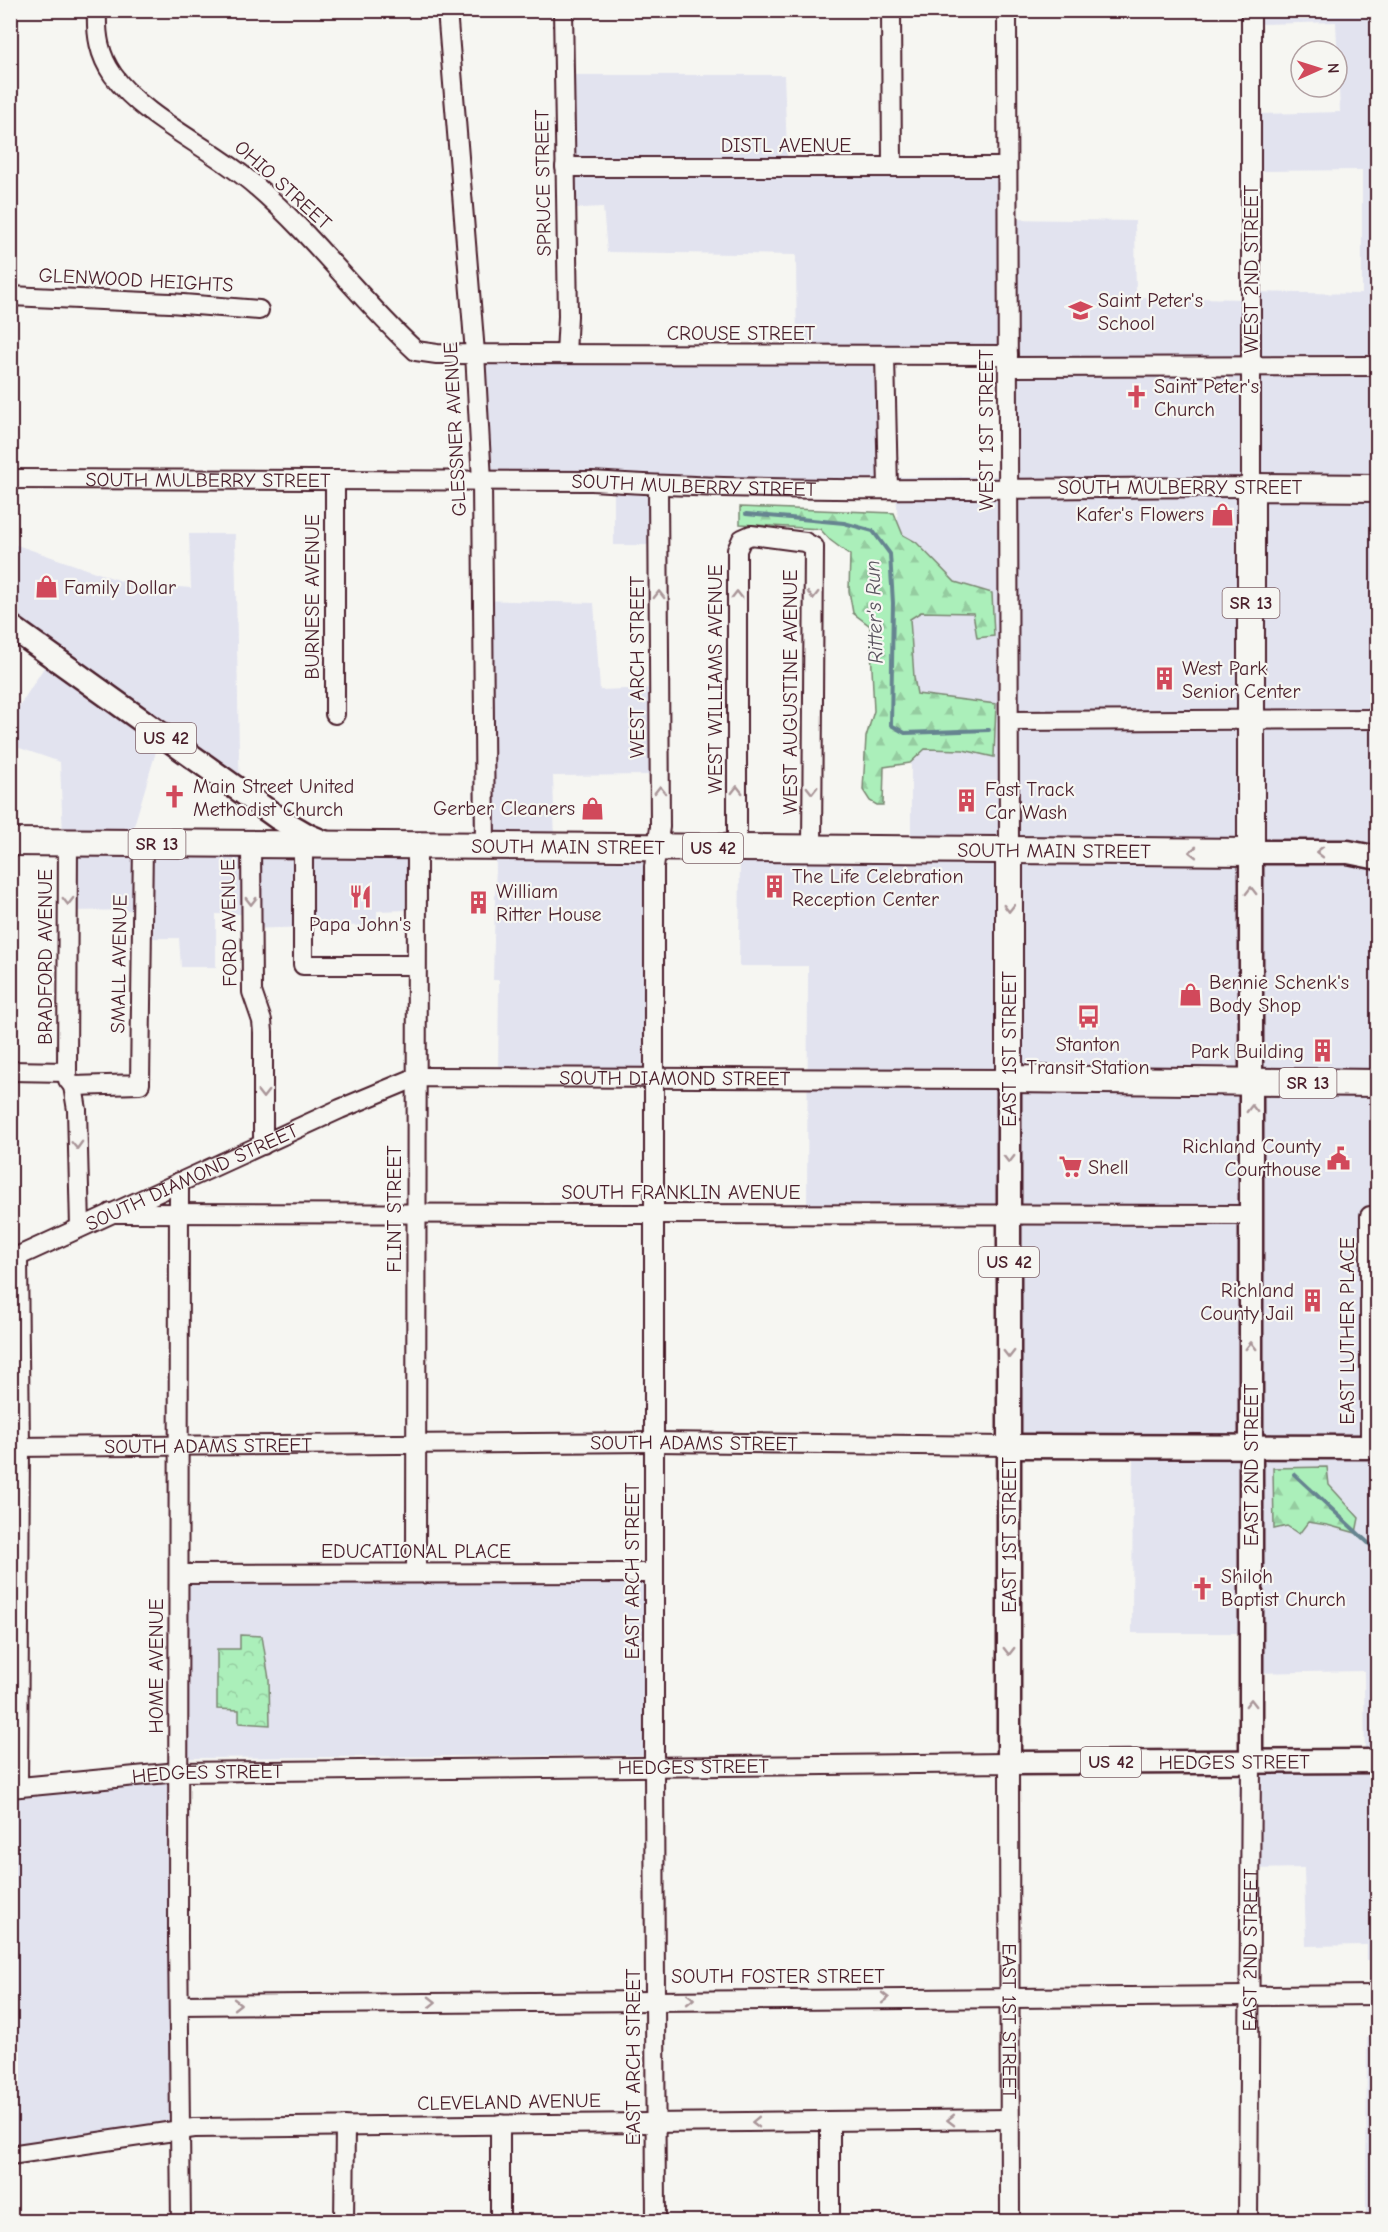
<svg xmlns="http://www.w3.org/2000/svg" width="1388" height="2232" viewBox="0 0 1388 2232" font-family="'Comic Neue',sans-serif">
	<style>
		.built { fill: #e2e3ef }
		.forest { fill: url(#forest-firs); stroke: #7a8772; stroke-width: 1.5 }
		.park { fill: url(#park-crowns); stroke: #7a8772; stroke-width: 1.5 }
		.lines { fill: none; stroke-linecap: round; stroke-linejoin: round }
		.stream { stroke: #668490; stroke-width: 4 }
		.minor-casing { stroke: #4a1f2b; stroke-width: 22 }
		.major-casing { stroke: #4a1f2b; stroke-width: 27 }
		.highway-casing { stroke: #4a1f2b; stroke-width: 30 }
		.minor { stroke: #f6f6f2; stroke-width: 18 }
		.major { stroke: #f6f6f2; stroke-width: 22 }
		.highway { stroke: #f6f6f2; stroke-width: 26 }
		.oneway { stroke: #a99598 }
		.labels { text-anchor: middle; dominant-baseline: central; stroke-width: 4.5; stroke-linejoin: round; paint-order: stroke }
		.shield { fill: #f6f6f2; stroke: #7e6067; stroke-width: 1.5 }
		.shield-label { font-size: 18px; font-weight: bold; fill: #4a1f2b }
		.street-label { font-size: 20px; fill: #4a1f2b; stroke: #f6f6f2 }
		.poi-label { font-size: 20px; fill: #4a1f2b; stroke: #f6f6f2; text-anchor: start }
		.water-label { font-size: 21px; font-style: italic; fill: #58525d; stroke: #f6f6f2 }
	</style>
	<defs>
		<pattern id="forest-firs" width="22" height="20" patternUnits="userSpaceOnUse" patternTransform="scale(1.5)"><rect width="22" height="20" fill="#abefba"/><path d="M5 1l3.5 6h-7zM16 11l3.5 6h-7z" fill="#95cca0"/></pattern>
		<pattern id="park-crowns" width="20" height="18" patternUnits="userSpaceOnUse" patternTransform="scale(1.5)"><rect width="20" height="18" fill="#abefba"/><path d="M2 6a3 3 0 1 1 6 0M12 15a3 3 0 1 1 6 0" fill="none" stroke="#95cca0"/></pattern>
	</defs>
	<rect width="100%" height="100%" fill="#f6f6f2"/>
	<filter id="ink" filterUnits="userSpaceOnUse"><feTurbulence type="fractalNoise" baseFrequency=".0167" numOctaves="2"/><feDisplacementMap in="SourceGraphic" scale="12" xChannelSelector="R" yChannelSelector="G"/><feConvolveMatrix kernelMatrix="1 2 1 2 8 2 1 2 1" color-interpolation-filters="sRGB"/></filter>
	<g filter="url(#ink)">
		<g class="built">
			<path d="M1259,11H1377V1960H1367V1945L1306,1946L1304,1868L1239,1869V1771H1365L1364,1671L1241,1673V1633H1132L1133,1438L1001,1436L1002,1220L807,1221L808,966H739L740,850L911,851V716L895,477L998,476L997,364L879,365L882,488L658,485L653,545H614V490L479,492L472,362L797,364L796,255L607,252L603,207L563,209L561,75H784L788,175L1004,171L1005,219L1135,221L1136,297L1247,299L1248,292L1362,294V170L1259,171V114L1340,112L1336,22L1259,24Z"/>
			<path d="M189,534H235L240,807L157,748L131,836L310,830L409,840V910L377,911V925L247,929V914H216V967H181L179,938H140V910L66,911L60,762L11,745V719L52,655L11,627V543L127,583L191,588Z"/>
			<path d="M474,600L594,603L600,690L650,688V775L553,776L555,844L650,843L649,1075L498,1076L499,980H493L496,860L473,859Z"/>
			<path d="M644,1578L645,1755L188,1758L185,1753L187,1579L284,1583H488Z"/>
			<path d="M169,1767L172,2125L11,2146L10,1785Z"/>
			<path d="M1377,2036V2221L1255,2222L1366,2219L1367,2037Z"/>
		</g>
		<g class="forest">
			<path d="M740,507L894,513L903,535L916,542L955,582L992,593L994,636L977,638L973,613L921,612L910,619L914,677L917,694L996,704L994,757L963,750L925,749L910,763L884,767L883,805H877L870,801L863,790L866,737L874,711L870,626L853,613L849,591L850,555L830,540L820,529L740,524Z"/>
			<path d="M1327,1467L1329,1485L1359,1518L1356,1533L1327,1525L1308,1522L1299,1534L1287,1526L1274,1529L1273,1468Z"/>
		</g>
		<path class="park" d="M240,1635L262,1636L269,1679L270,1725L239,1723V1710L217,1709V1649H240Z"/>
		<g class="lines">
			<g class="stream">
				<path d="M746,514L844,523L873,531L890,554L893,603L891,725L905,733L989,730"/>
				<path d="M1294,1474L1378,1552"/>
			</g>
			<defs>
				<g id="minor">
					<path d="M97,10C96,35 99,55 113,75C145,120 215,149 257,187C315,237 360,300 416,351L437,354L1008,355"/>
					<path d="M447,10L475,353L482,481L485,846"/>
					<path d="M563,10L568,316L566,354"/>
					<path d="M891,10L892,167"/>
					<path d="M1007,10L1009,849"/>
					<path d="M565,167H1007"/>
					<path d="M10,296L170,303L259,310"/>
					<path d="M885,356L888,489"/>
					<path d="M1008,367L1378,366"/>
					<path id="s1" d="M10,479L592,481C812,495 1032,487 1251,487V10"/>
					<path d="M335,480V714"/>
					<path d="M1009,721L1378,719"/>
					<path d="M68,843L67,1072L68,1080L73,1086L140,1084L143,844"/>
					<path d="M251,843L252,992L262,1021L263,1032V1145"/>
					<path d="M303,843V965H416"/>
					<path d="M737,848V550L742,539L751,535L805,542L814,547L812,848"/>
					<path d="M10,1071L67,1072"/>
					<path d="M73,1086L77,1110L80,1227"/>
					<path d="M179,1182L178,1938L181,2222"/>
					<path d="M111,1213L1251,1215"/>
					<path id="s2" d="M10,1260L340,1109L417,1077L1009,1079"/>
					<path id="s3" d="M10,1447L654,1442L1009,1446"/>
					<path d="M1370,1447V1216H1378"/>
					<path d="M416,1573L417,845"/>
					<path d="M179,1574L654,1573"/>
					<path d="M18,1787L20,1447L18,1257"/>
					<path id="s4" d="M10,1788L178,1772L1009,1763L1010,2222"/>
					<path d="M179,2005L1378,1995"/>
					<path d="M500,2124V2222"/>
					<path d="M10,2155L194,2128L1010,2119"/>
					<path d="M344,2222L345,2126"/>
					<path d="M656,2222L654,1767V867L660,827L658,485"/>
					<path d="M830,2222V2121"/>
					<path id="s5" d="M1248,2222L1251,1762"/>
				</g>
				<g id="major">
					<path d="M10,626L278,818L309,836L326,843"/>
					<path id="s6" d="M1009,1079V1763L1378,1761"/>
					<path d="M1009,1446L1378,1447"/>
					<path d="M1251,1762V852H1348L1378,858"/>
				</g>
				<g id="highway">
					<path id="s7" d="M10,842L1251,852V487L1378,488"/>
					<path d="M1009,849V1079L1378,1083"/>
				</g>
			</defs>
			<use href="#minor" class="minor-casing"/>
			<use href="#major" class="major-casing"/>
			<use href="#highway" class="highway-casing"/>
			<use href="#minor" class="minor"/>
			<use href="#major" class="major"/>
			<use href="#highway" class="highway"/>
		</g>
		<defs><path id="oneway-chevron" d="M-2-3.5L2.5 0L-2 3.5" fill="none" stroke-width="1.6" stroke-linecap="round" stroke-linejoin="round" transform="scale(1.5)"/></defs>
		<g class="oneway">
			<use href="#oneway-chevron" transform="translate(659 595) rotate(-90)"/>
			<use href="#oneway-chevron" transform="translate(737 595) rotate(-90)"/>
			<use href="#oneway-chevron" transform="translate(813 595) rotate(90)"/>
			<use href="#oneway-chevron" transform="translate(660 790) rotate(-90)"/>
			<use href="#oneway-chevron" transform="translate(737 790) rotate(-90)"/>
			<use href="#oneway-chevron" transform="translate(812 790) rotate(90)"/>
			<use href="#oneway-chevron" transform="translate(1193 852) rotate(-180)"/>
			<use href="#oneway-chevron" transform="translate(1320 852) rotate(180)"/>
			<use href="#oneway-chevron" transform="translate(1251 891) rotate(-90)"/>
			<use href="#oneway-chevron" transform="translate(68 901) rotate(90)"/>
			<use href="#oneway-chevron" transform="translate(251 901) rotate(90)"/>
			<use href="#oneway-chevron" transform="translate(1009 908) rotate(90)"/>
			<use href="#oneway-chevron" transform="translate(263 1094) rotate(90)"/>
			<use href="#oneway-chevron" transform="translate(1252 1109) rotate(-90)"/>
			<use href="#oneway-chevron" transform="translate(77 1145) rotate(88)"/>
			<use href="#oneway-chevron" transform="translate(1009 1159) rotate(90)"/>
			<use href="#oneway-chevron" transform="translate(1251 1346) rotate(-90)"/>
			<use href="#oneway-chevron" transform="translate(1009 1354) rotate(90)"/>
			<use href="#oneway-chevron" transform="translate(1009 1651) rotate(90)"/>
			<use href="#oneway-chevron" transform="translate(1251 1703) rotate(-90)"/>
			<use href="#oneway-chevron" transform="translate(885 1998)"/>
			<use href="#oneway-chevron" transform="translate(690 1999)"/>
			<use href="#oneway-chevron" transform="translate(432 2002) rotate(-1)"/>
			<use href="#oneway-chevron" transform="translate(237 2004)"/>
			<use href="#oneway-chevron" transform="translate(951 2120) rotate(179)"/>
			<use href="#oneway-chevron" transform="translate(756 2122) rotate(179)"/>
		</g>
	</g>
	<defs>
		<symbol id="school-bare" viewBox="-9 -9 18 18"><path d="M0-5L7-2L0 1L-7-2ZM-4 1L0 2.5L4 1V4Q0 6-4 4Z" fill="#d1495b" stroke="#f6f6f2" stroke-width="2.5" paint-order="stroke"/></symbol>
		<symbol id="church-bare" viewBox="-9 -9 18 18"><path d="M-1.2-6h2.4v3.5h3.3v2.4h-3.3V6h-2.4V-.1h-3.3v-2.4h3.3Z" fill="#d1495b" stroke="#f6f6f2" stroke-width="2.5" paint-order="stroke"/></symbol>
		<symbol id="shop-bare" viewBox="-9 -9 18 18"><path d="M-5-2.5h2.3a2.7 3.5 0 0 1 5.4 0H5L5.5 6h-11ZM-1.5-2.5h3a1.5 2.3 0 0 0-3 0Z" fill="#d1495b" stroke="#f6f6f2" stroke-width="2.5" paint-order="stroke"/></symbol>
		<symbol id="building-bare" viewBox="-9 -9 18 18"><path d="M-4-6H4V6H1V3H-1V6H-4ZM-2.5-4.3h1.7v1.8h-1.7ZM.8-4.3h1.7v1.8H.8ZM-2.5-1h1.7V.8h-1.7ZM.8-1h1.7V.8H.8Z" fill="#d1495b" stroke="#f6f6f2" stroke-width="2.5" paint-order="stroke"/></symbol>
		<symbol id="restaurant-bare" viewBox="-9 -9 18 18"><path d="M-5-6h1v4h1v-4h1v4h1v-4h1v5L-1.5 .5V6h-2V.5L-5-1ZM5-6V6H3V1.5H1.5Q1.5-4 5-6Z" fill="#d1495b" stroke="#f6f6f2" stroke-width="2.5" paint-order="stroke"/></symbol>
		<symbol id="bus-bare" viewBox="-9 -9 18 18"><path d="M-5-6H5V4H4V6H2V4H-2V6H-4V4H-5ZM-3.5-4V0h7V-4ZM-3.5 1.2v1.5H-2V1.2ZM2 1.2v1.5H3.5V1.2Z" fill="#d1495b" stroke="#f6f6f2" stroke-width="2.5" paint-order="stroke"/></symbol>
		<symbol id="civic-bare" viewBox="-9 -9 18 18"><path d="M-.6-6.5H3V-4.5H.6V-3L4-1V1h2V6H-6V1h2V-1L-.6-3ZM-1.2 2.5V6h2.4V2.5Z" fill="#d1495b" stroke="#f6f6f2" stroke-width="2.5" paint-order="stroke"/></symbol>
		<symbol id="supermarket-bare" viewBox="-9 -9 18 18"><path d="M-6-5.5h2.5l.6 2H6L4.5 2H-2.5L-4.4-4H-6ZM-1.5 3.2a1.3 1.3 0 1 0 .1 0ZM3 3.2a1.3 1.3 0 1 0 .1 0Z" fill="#d1495b" stroke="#f6f6f2" stroke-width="2.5" paint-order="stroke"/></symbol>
	</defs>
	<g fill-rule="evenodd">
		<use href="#school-bare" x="1064" y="294" width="33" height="33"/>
		<use href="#church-bare" x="1120" y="380" width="33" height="33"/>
		<use href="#shop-bare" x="1206" y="498" width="33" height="33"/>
		<use href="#shop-bare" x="30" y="570" width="33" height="33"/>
		<use href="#building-bare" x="1148" y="662" width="33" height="33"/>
		<use href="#church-bare" x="158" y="780" width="33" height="33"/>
		<use href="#building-bare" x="950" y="784" width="33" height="33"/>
		<use href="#shop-bare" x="576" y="792" width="33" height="33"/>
		<use href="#building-bare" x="758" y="870" width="33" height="33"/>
		<use href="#restaurant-bare" x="344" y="880" width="33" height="33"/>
		<use href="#building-bare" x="462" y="886" width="33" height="33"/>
		<use href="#shop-bare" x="1174" y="978" width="33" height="33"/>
		<use href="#bus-bare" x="1072" y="1000" width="33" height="33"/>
		<use href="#building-bare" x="1306" y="1034" width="33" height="33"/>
		<use href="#civic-bare" x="1322" y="1142" width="33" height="33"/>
		<use href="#supermarket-bare" x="1054" y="1150" width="33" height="33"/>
		<use href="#building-bare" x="1296" y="1284" width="33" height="33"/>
		<use href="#church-bare" x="1186" y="1572" width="33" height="33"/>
	</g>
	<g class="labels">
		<g class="shield">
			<rect x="1222.5" y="588" width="57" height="30" rx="4.5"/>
			<rect x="136" y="723" width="60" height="30" rx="4.5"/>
			<rect x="128.5" y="829" width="57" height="30" rx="4.5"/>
			<rect x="683" y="833" width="60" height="30" rx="4.5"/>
			<rect x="1279.5" y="1068" width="57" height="30" rx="4.5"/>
			<rect x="979" y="1247" width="60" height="30" rx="4.5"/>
			<rect x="1081" y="1747" width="60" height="30" rx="4.5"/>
		</g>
		<g class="shield-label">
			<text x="1251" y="603">SR 13</text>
			<text x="166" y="738">US 42</text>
			<text x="157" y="844">SR 13</text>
			<text x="713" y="848">US 42</text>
			<text x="1308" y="1083">SR 13</text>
			<text x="1009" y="1262">US 42</text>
			<text x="1111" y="1762">US 42</text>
		</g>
		<g class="street-label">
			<text x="786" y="145">DISTL AVENUE</text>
			<text transform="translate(543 183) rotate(-91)">SPRUCE STREET</text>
			<text transform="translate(283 185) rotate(42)">OHIO STREET</text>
			<text transform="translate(1251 269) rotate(-90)">WEST 2ND STREET</text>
			<text transform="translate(136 280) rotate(3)">GLENWOOD HEIGHTS</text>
			<text x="741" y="333">CROUSE STREET</text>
			<text transform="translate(455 429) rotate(-93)">GLESSNER AVENUE</text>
			<text transform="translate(986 430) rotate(-90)">WEST 1ST STREET</text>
			<text stroke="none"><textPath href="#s1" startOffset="198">SOUTH MULBERRY STREET</textPath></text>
			<text stroke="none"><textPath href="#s1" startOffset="684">SOUTH MULBERRY STREET</textPath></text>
			<text x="1180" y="487">SOUTH MULBERRY STREET</text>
			<text transform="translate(312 597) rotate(-90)">BURNESE AVENUE</text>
			<text transform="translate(637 667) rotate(-90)">WEST ARCH STREET</text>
			<text transform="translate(715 679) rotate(-90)">WEST WILLIAMS AVENUE</text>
			<text transform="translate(790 692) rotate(-90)">WEST AUGUSTINE AVENUE</text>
			<text stroke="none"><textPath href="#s7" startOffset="558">SOUTH MAIN STREET</textPath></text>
			<text stroke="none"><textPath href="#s7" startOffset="1044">SOUTH MAIN STREET</textPath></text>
			<text transform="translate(229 923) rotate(-91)">FORD AVENUE</text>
			<text transform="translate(45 957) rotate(-90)">BRADFORD AVENUE</text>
			<text transform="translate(119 964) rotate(-89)">SMALL AVENUE</text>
			<text transform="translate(1009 1049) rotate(-90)">EAST 1ST STREET</text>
			<text stroke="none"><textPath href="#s2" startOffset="704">SOUTH DIAMOND STREET</textPath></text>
			<text stroke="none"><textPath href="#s2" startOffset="200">SOUTH DIAMOND STREET</textPath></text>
			<text x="681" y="1192">SOUTH FRANKLIN AVENUE</text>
			<text transform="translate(394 1209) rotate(-90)">FLINT STREET</text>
			<text transform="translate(1347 1331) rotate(-90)">EAST LUTHER PLACE</text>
			<text stroke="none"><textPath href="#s3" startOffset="684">SOUTH ADAMS STREET</textPath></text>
			<text stroke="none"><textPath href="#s3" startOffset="198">SOUTH ADAMS STREET</textPath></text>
			<text transform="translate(1251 1465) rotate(-90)">EAST 2ND STREET</text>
			<text transform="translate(1009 1535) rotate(-90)">EAST 1ST STREET</text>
			<text x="416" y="1551">EDUCATIONAL PLACE</text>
			<text transform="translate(632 1571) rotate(-90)">EAST ARCH STREET</text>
			<text transform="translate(156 1666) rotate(-90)">HOME AVENUE</text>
			<text stroke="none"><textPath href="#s6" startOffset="909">HEDGES STREET</textPath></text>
			<text stroke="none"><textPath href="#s4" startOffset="684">HEDGES STREET</textPath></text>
			<text stroke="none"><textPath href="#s4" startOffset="198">HEDGES STREET</textPath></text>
			<text stroke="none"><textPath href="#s5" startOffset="272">EAST 2ND STREET</textPath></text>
			<text x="778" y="1976">SOUTH FOSTER STREET</text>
			<text stroke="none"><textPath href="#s4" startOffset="1258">EAST 1ST STREET</textPath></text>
			<text transform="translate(633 2057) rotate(-90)">EAST ARCH STREET</text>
			<text transform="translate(509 2102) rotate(-1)">CLEVELAND AVENUE</text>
		</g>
		<g class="poi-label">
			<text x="1098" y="300">Saint Peter's<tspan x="1098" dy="23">School</tspan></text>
			<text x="1154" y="386">Saint Peter's<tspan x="1154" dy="23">Church</tspan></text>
			<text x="1204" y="514" text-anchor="end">Kafer's Flowers</text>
			<text x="64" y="587">Family Dollar</text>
			<text x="1182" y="668">West Park<tspan x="1182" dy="23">Senior Center</tspan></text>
			<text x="193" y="786">Main Street United<tspan x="193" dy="23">Methodist Church</tspan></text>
			<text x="985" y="789">Fast Track<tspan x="985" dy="23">Car Wash</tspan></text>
			<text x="575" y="808" text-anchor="end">Gerber Cleaners</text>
			<text x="792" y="876">The Life Celebration<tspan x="792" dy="23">Reception Center</tspan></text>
			<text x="496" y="891">William<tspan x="496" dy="23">Ritter House</tspan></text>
			<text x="360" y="924" text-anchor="middle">Papa John's</text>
			<text x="1209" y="982">Bennie Schenk's<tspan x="1209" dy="23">Body Shop</tspan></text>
			<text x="1088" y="1044" text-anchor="middle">Stanton<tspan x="1088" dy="23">Transit Station</tspan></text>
			<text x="1304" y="1051" text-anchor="end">Park Building</text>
			<text x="1321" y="1146" text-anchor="end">Richland County<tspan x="1321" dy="23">Courthouse</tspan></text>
			<text x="1088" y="1167">Shell</text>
			<text x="1294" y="1290" text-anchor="end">Richland<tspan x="1294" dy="23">County Jail</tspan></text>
			<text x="1221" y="1576">Shiloh<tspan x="1221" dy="23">Baptist Church</tspan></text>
		</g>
		<g class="water-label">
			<text transform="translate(874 612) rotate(-92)">Ritter's Run</text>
		</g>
	</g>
	<rect width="1388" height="2232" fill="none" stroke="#f6f6f2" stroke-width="36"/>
	<rect x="18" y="18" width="1352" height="2196" fill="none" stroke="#4a1f2b" stroke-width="2" filter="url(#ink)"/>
	<g transform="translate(1319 69) rotate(87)"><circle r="28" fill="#f6f6f2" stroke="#b1a0a2" stroke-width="1.5"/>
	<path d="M0-4.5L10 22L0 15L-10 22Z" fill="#d1495b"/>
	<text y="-9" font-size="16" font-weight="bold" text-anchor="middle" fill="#4a1f2b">N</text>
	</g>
</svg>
